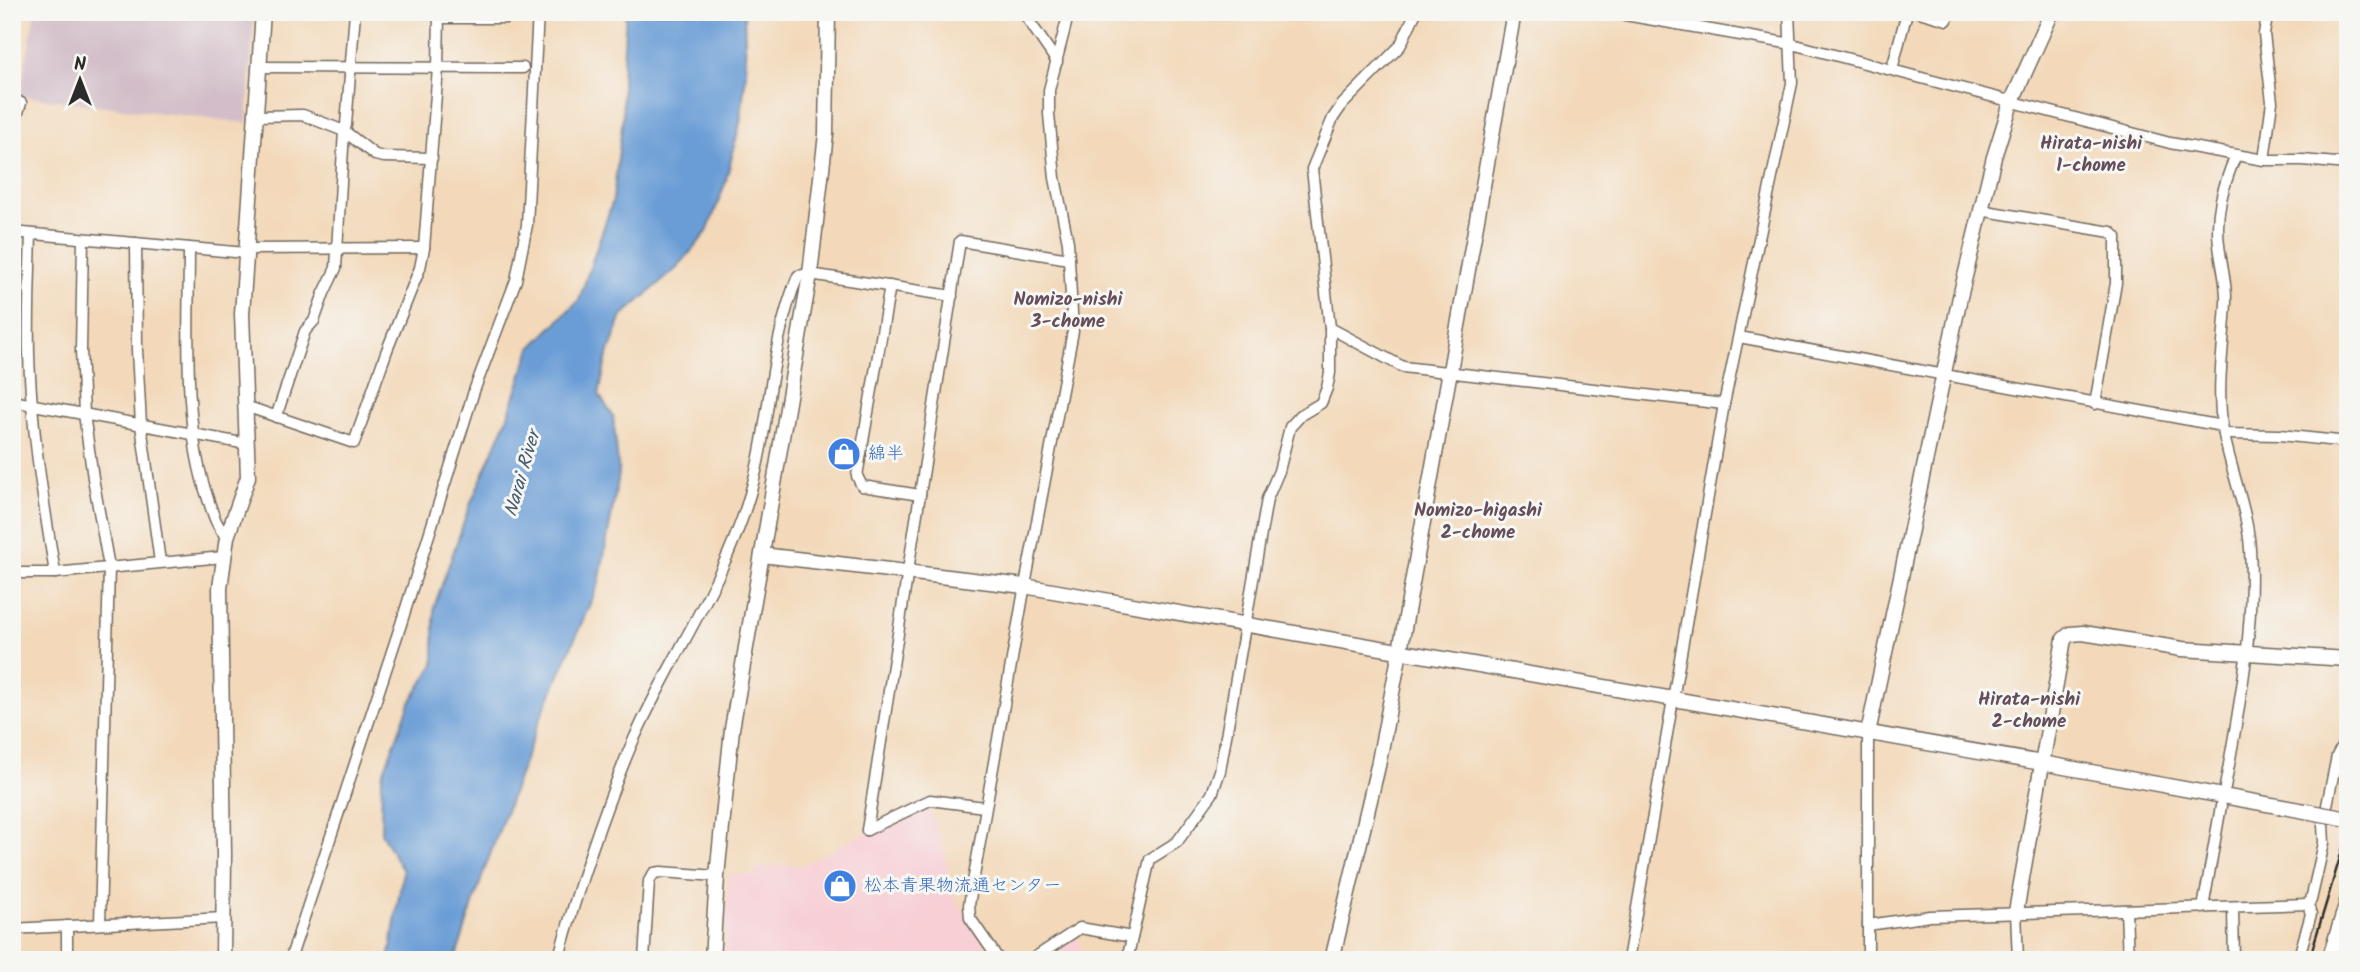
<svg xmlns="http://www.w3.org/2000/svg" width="2360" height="972" viewBox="0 0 2360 972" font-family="Kalam,'Klee One',sans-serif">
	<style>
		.built { fill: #f7cfd5 }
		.industrial { fill: #d2bdc8 }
		.water { fill: #6b9dd6; stroke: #4b6480; stroke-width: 2 }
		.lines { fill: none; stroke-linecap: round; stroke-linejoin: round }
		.minor-casing { stroke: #71685d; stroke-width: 13 }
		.tertiary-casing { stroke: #71685d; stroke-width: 17 }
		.minor { stroke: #fff; stroke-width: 10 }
		.tertiary { stroke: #fff; stroke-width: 14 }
		.rail { stroke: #2b2b2b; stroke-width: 2.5 }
		.tertiary-bridge-casing { stroke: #71685d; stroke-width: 17; stroke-linecap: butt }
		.tertiary-bridge { stroke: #fff; stroke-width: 14 }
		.labels { text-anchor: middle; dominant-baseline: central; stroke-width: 6; stroke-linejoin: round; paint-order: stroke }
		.shop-label { font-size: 18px; fill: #366cbe; stroke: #f6f6f2; text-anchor: start }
		.neighbourhood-label { font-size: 19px; font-weight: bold; fill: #654e5b; stroke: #f6f6f2 }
		.water-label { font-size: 19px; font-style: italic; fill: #45596f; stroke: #f6f6f2 }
	</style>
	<rect width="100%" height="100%" fill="#f6f6f2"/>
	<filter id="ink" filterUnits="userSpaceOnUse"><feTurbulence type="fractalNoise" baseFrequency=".0143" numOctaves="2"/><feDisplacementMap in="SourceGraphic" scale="14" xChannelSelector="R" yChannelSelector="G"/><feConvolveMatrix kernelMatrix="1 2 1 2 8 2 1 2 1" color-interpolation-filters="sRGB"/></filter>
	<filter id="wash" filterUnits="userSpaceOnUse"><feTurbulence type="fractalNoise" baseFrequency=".00686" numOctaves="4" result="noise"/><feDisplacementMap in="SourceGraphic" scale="28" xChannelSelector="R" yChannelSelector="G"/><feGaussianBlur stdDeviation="1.57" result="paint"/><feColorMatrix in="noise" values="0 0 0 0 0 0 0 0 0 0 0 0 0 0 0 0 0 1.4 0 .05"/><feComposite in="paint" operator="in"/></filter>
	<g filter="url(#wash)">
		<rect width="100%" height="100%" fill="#f3d9ba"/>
		<g class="built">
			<path d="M928,805L944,849L954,897L995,960H724L729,874L756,875V867L803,865L859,836Z"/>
			<path d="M1077,936L1085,960H1038L1060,946Z"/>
		</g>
		<path class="industrial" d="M35,12H254L247,123L20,96Z"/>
		<path class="water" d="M626,12H744L746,72L740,123L725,184L707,232L677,268L622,316L606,360L599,395L613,416L619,474L599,583L539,721L484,871L455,960H389L403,871L381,833L382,776L410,703L434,664V607L470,505L507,419L531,348L579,300L613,200L623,117L622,80Z"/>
	</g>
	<g filter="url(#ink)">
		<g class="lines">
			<defs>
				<g id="minor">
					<path d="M1023,12L1057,62"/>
					<path d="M1608,12L1792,44L2170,143L2264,160H2302L2348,164"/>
					<path d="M1919,12L1947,20L1949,12"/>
					<path d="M439,18H507V12"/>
					<path d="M260,67L523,68"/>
					<path d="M1892,69L1907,12"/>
					<path d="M12,98L21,103L12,131"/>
					<path d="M256,116L303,115L344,131L375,155L384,157L432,158"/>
					<path d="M2264,160L2272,102L2264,34L2268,12"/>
					<path d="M1980,210L2111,232L2116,237V283L2095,404"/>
					<path d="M12,232L246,253"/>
					<path d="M31,234C30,273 28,313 29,353C31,426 43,500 55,573"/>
					<path d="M83,239L81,350L84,414L93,478L109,567L100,924"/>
					<path d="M136,243L137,350L141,425L160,562"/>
					<path d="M189,248C189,327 182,425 208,499C213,514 216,526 227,537"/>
					<path d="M246,249L424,248"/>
					<path d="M890,286L857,476L862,486L920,495"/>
					<path d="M1330,328L1403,367L1724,404"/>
					<path d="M1739,337L2222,426"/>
					<path d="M12,401L247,444"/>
					<path d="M245,406L354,443L387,350L420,268L424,248L438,68L439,12"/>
					<path d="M276,417L305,331L314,321L324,293L336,268L344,131L346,125L355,12"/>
					<path d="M2224,434L2280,435L2348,442"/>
					<path d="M12,573H55L223,557"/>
					<path d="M1868,733V960"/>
					<path d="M2225,787C2239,708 2255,630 2250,549C2248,512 2230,468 2223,430C2216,387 2224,345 2226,303C2227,282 2221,264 2219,245C2215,212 2223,187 2235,157"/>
					<path d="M867,830L960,241L1069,259"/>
					<path d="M867,830L930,800L984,807"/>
					<path d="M2203,908L2221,806"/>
					<path d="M2233,908L2234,960"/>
					<path d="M2126,910L2128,960"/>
					<path d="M2016,912L2018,960"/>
					<path d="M1868,925L1930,916L2308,904"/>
					<path d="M12,929L224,918"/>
					<path d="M67,960V926"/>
					<path d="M290,960L401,624L474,391L516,280L527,225L538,12"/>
					<path d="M558,960C578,888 601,817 630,748C667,662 724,585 750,494C771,423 769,345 798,276L810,274L952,296"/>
					<path d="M644,960L649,881L654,873L661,872L717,876"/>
					<path d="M999,960L970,918L969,905L1023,596L1073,331L1068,242L1055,178L1049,114V90L1069,12"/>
					<path d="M1031,960L1080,928L1132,937"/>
					<path d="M1127,960L1150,859L1177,842L1212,794L1220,771L1267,499L1279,471L1290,427L1301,415L1321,403L1327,388L1330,373V328L1312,169L1333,118L1342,105L1400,46L1416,12"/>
					<path d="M1628,960L1724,404L1792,83L1789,12"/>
					<path d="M2298,960L2311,914L2308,904L2311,900L2324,843L2323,825L2337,756L2348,735"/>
				</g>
				<g id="tertiary">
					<path d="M762,555L1024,586L2042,763L2316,813"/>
					<path d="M1868,733L1960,297L1994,157L2011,103L2052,12"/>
					<path d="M2016,912L2064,639L2070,634L2083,633L2182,649L2348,659"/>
					<path d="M223,960L224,854L220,588L227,537L248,477L242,314L263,12"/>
					<path d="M712,960L717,876L732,729L810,274L826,134L828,12"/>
					<path d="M1332,960L1378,766L1398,662L1514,12"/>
					<path d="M2329,960L2348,899"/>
				</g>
			</defs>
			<use href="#minor" class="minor-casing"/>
			<use href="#tertiary" class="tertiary-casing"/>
			<use href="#minor" class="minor"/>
			<use href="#tertiary" class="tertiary"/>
			<path class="rail" d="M2309,960L2348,831"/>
			<defs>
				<path id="tertiary-bridge" d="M2316,813L2348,819"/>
			</defs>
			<use href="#tertiary-bridge" class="tertiary-bridge-casing"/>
			<use href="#tertiary-bridge" class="tertiary-bridge"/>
		</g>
	</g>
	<defs>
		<symbol id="shop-disc" viewBox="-11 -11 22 22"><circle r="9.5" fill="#3f7fe0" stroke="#f6f6f2"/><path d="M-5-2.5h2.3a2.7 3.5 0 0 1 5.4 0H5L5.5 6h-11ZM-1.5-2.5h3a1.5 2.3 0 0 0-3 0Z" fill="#fff"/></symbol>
	</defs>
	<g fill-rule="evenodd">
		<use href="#shop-disc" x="825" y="435" width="38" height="38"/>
		<use href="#shop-disc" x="821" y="867" width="38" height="38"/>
	</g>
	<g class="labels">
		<g class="shop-label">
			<text x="868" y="454">綿半</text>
			<text x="864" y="886">松本青果物流通センター</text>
		</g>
		<g class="neighbourhood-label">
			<text x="2091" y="144">Hirata-nishi<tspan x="2091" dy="22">1-chome</tspan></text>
			<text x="1068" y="300">Nomizo-nishi<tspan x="1068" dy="22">3-chome</tspan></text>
			<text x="1478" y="511">Nomizo-higashi<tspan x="1478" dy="22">2-chome</tspan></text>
			<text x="2029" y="700">Hirata-nishi<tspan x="2029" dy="22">2-chome</tspan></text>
		</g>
		<g class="water-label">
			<text transform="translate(523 474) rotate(-74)">Narai River</text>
		</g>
	</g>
	<rect width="2360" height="972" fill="none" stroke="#f6f6f2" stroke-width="42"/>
	<g transform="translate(80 80)" stroke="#f6f6f2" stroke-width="5" paint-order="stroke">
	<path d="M0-5L12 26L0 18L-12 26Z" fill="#2b2b2b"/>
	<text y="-10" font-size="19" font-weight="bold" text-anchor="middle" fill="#2b2b2b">N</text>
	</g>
</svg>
